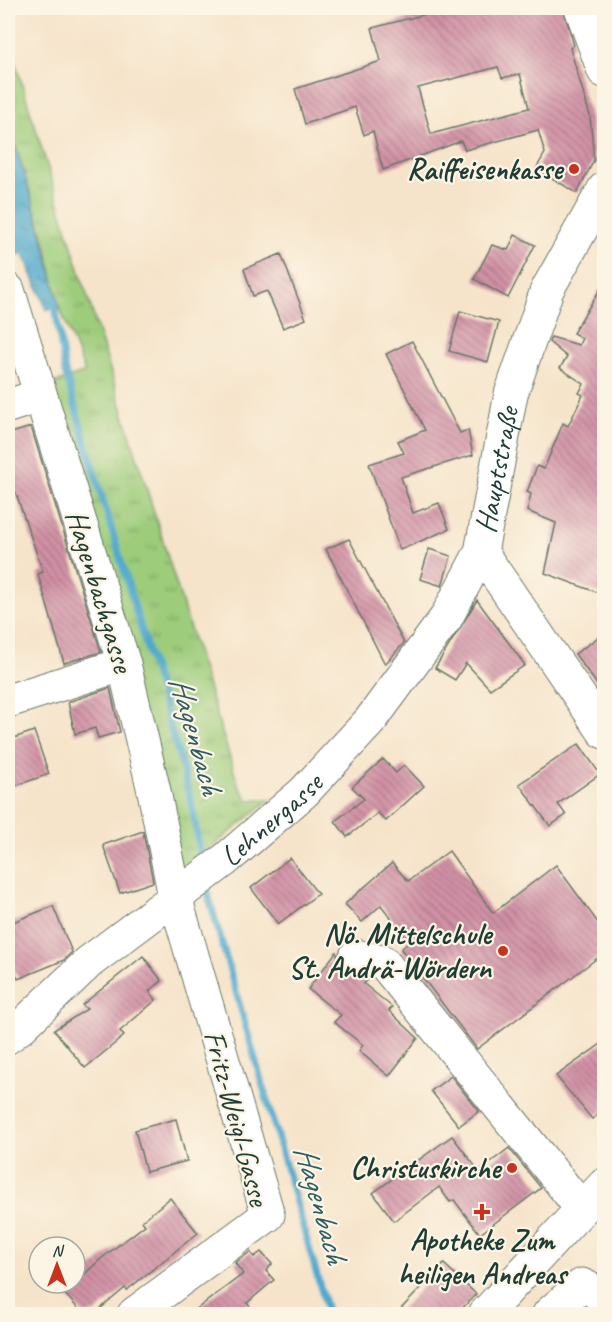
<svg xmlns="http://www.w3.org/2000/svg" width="612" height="1322" viewBox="0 0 612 1322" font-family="Caveat,sans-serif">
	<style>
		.grass { fill: url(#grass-tufts); stroke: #5e8457; stroke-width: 1.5 }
		.water { fill: url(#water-ripples); stroke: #377380; stroke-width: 1.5 }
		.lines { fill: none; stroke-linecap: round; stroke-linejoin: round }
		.stream { stroke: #4fa9cd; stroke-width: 7 }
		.building { fill: url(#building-back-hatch); fill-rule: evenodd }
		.minor-casing { stroke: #6a7768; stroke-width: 35 }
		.major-casing { stroke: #6a7768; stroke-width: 35 }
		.minor { stroke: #fff; stroke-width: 33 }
		.major { stroke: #fff; stroke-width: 33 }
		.poi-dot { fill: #c8321e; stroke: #fcf5e5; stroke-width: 2 }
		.labels { text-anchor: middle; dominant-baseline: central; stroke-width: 4.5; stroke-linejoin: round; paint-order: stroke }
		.poi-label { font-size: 30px; font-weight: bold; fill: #1f3d34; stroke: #fcf5e5; text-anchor: end }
		.street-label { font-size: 30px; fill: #1f3d34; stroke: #fcf5e5 }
		.water-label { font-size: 32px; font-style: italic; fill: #2d5d62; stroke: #fcf5e5 }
	</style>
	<defs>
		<pattern id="grass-tufts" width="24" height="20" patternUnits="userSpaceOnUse" patternTransform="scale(1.5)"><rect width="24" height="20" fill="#9dcc7a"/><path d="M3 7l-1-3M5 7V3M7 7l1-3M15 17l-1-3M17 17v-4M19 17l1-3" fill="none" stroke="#7fa765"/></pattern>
		<pattern id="water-ripples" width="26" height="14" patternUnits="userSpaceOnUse" patternTransform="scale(1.5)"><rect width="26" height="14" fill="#4fa9cd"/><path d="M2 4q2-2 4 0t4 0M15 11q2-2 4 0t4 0" fill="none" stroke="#418ba7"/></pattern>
		<pattern id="building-back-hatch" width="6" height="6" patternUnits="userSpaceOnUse" patternTransform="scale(1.5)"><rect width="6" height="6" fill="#d190a5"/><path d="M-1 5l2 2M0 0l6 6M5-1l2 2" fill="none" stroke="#a97787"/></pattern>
	</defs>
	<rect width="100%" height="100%" fill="#fcf5e5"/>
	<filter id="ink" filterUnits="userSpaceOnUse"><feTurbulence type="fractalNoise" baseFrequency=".0167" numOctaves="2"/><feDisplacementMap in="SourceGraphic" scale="12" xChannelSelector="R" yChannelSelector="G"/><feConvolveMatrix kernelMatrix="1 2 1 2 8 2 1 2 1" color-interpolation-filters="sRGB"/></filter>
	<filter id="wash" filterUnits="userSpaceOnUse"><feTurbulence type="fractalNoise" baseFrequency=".008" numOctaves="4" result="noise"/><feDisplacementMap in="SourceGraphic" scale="24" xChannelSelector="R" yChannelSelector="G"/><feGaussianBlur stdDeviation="1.35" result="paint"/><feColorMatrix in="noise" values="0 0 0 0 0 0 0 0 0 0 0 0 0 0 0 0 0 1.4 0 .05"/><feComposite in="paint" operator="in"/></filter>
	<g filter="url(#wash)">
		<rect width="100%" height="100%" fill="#f6e4ca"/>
		<path class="grass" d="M8,39L238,784L248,800L270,799L182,872L50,385L85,372L59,306L46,245L8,121Z"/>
		<path class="water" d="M8,121C27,182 46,243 59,306L47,310L23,253L10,257L8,249Z"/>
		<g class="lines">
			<g class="stream">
				<path d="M54,299L65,372L182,766L192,805L202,865"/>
				<path d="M206,887L328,1314"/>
			</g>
		</g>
		<g id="blocks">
			<g class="building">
				<path d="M449,8H563L574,45L570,48L590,116L594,160L577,193L536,169L545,153L538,130L465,150L461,141L383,170L373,131L364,135L355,107L305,124L295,89L381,61L372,28ZM498,67L502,78L520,74L529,108L431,134L418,88Z"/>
				<path d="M515,235L535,245L508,298L474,279L492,245L508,250Z"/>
				<path d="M281,254L306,319L283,328L267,291L253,296L244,269Z"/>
				<path d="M604,283V595L545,573L556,523L527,511L531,494L527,492L537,466L544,469L563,423L568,426L583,395L579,393L584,384L560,368L567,357L549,342L551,337L579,345L582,338L573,333Z"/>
				<path d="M460,311L499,322L488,362L449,351Z"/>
				<path d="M412,341L460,433L468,430L473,455L401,477L413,513L439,503L449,529L400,550L369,464L404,453L398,441L425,430L386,354Z"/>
				<path d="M31,427L101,652L64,663L38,574L43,572L11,479L8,480V434Z"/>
				<path d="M349,539L404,643L385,664L326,549Z"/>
				<path d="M429,549L451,556L442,586L420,579Z"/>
				<path d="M477,600L525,665L490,689L466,663L455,680L435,668Z"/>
				<path d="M604,633V694L575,654Z"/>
				<path d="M110,688L120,732L98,738L95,728L75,734L68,702Z"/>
				<path d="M34,731L49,774L12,787L8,774V740Z"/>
				<path d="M579,744L600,774L558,804L566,815L550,826L519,784Z"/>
				<path d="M383,759L396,773L404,765L424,786L386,821L378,813L347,837L335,821L364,799L352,787Z"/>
				<path d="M143,831L153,882L120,893L103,845Z"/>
				<path d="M449,851L493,913L556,865L604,931V953L477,1049L401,949L409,942L381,905L362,922L345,904L392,863L408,881Z"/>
				<path d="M290,858L318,894L278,924L251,888Z"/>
				<path d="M53,906L72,952L64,960L18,979L8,953V924Z"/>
				<path d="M336,952L343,969L369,978L364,984L392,1007L389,1011L418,1038L389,1076L359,1051L363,1045L334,1022L341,1015L308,989Z"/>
				<path d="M143,956L162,981L149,991L156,1000L120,1031L124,1036L85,1068L54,1030L87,1009L82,1005Z"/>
				<path d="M604,1042V1110L592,1119L556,1076Z"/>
				<path d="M451,1076L479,1111L459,1126L431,1091Z"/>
				<path d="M176,1119L187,1161L146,1172L135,1130Z"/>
				<path d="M452,1136L479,1171L509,1148L541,1188L480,1234L454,1200L450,1202L439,1187L394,1221L373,1193Z"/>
				<path d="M170,1198L198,1233L127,1290L125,1288L94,1314H83L64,1293L102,1258L145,1225L142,1221Z"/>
				<path d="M250,1252L254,1257L261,1252L272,1264L266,1271L274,1280L247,1303L256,1314H190L243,1274L235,1263Z"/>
				<path d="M444,1264L476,1294L457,1314H396Z"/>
			</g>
		</g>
	</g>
	<g filter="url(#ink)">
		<use href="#blocks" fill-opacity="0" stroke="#6a7768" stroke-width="1.5"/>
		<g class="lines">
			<defs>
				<g id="minor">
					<path d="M581,8L604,71"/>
					<path d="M8,290L124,664L154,791L175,897L268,1215L134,1314"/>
					<path d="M8,406L39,396"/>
					<path d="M481,552L604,732"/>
					<path d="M8,701L124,664"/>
					<path d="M356,956L383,962L582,1209"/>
					<path id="s1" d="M8,1037L21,1027L89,962L225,860L304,792L370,721L446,618L481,552L511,394L547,290L604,189"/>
					<path d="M549,1314L582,1285L604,1296"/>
				</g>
				<path id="major" d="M485,1314L604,1185"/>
			</defs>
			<use href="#minor" class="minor-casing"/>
			<use href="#major" class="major-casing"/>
			<use href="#minor" class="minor"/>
			<use href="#major" class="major"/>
		</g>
	</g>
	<g class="poi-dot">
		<circle cx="574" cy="169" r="6"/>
		<circle cx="503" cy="951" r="6"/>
		<circle cx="512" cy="1168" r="6"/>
		<path d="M479 1203h6v6h6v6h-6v6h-6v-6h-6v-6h6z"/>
	</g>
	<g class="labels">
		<g class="poi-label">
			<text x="562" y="169">Raiffeisenkasse</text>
			<text x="491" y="934">Nö. Mittelschule<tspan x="491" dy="34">St. Andrä-Wördern</tspan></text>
			<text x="500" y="1168">Christuskirche</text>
			<text x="482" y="1240" text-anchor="middle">Apotheke Zum<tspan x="482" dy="34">heiligen Andreas</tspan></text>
		</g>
		<g class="street-label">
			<text stroke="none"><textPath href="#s1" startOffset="768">Hauptstraße</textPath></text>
			<text transform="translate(100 591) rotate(73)">Hagenbachgasse</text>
			<text stroke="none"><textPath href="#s1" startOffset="342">Lehnergasse</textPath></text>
			<text transform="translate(237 1118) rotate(75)">Fritz-Weigl-Gasse</text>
		</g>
		<g class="water-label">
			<text transform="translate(196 735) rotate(74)">Hagenbach</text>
			<text transform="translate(321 1204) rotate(74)">Hagenbach</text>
		</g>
	</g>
	<rect width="612" height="1322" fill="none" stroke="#fcf5e5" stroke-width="30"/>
	<g transform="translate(57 1265)"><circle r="28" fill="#fcf5e5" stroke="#a4ab9e" stroke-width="1.5"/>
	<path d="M0-4.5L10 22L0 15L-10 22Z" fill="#c8321e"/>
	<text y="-9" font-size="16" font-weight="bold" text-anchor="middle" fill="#1f3d34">N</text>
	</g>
</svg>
